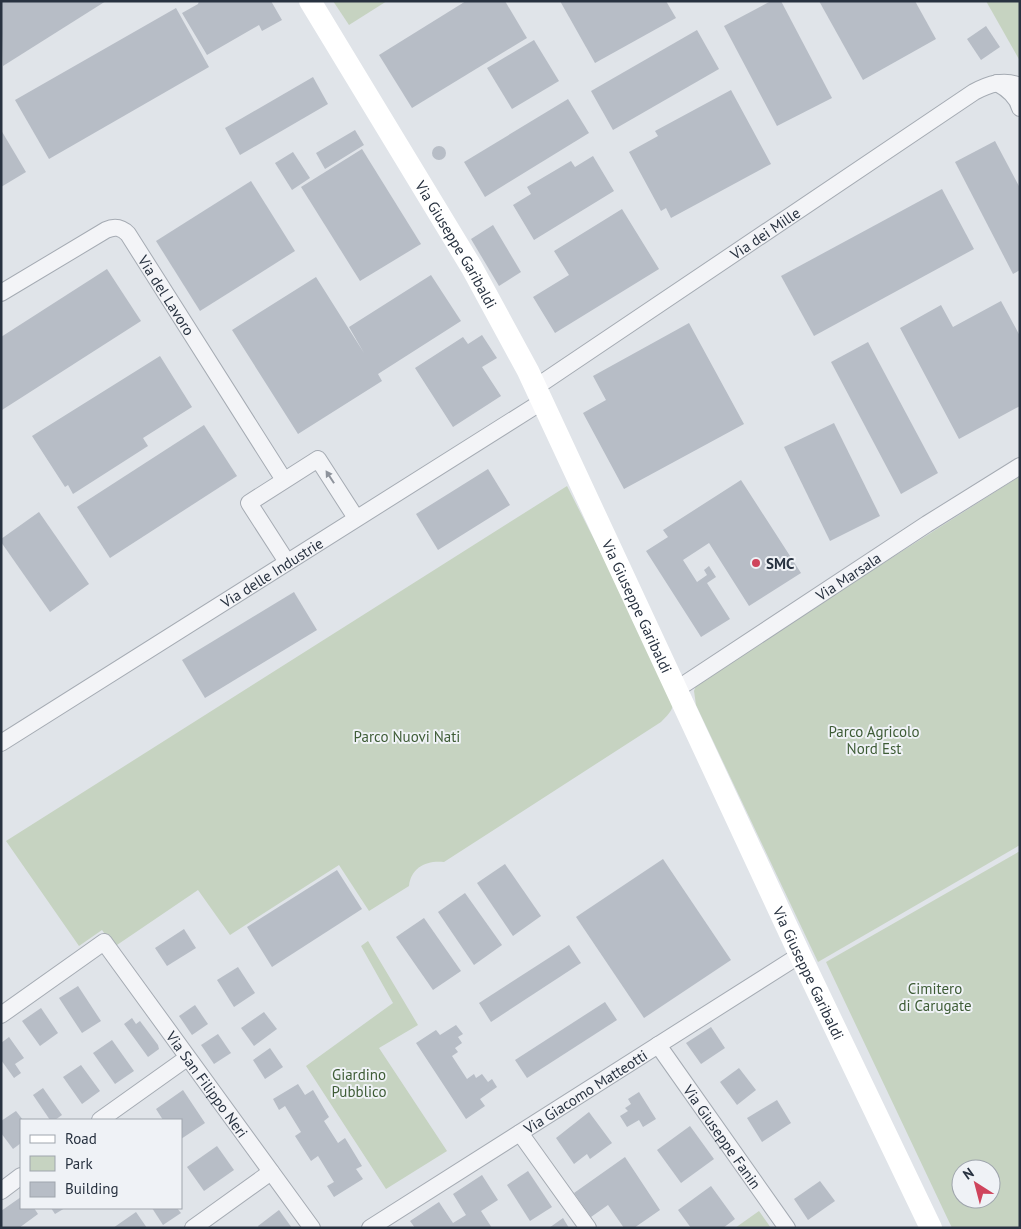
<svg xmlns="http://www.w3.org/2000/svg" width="1021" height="1229" viewBox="0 0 1021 1229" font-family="'PT Sans',sans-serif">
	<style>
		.green { fill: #c6d3c1; fill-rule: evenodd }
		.building { fill: #b7bdc6 }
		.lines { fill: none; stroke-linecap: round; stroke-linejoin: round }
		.street-casing { stroke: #a5abb3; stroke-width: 18 }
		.street { stroke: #f3f4f7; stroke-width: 16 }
		.secondary { stroke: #fff; stroke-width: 22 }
		.oneway { fill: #8e939c }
		.poi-dot { fill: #cf445c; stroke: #eff2f6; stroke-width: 2 }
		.labels { text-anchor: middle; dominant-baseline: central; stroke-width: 4; stroke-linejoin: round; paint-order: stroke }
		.street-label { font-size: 15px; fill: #283240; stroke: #eff2f6 }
		.poi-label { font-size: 15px; font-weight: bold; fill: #283240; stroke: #eff2f6; text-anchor: start }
		.park-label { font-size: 15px; fill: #3e5c36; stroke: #eff2f6 }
	</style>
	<rect width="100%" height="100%" fill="#e0e4e9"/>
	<g class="green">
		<path d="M333,1H387L349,25Z"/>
		<path d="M986,1H1020V61Z"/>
		<path d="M1020,476V845L818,962L696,705L694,691L697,682Z"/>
		<path d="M567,486L674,697C674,709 670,713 661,722L444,862C427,860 411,867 409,886L369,911L339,865L230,935L198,890L114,947L102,930L79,946L6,841Z"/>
		<path d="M1020,851V1228H952L826,962ZM961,1169H991V1199H961Z"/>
		<path d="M368,941L418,1025L379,1048L447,1151L386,1189L306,1066L393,1003L361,946Z"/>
		<path d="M759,1211L771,1228H735Z"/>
	</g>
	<g class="building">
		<path d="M1,1H106L3,66Z"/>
		<path d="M199,1H271L282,20L262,31L259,25L207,55L182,13L198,4Z"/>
		<path d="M466,1H505L527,38L412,108L379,55Z"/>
		<path d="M560,1H666L676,18L595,63Z"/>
		<path d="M771,1H781L832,98L777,126L724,26Z"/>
		<path d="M819,1H915L936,39L863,80Z"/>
		<path d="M176,8L209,67L49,159L15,100Z"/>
		<path d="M986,26L1000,47L981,60L967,39Z"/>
		<path d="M697,30L719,69L613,130L591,91Z"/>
		<path d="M534,40L559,81L512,109L487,68Z"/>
		<path d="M313,77L328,104L240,155L225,128Z"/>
		<path d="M731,90L771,164L671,218L666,208L661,211L629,152L658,136L655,131Z"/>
		<path d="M568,99L589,133L485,197L464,162Z"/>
		<path d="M1,130L26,172L1,187Z"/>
		<path d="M355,130L364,145L325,169L316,153Z"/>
		<path d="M995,141L1020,188V270L1013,274L955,162Z"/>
		<circle cx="439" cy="153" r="7"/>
		<path d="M362,149L421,244L360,281L301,187Z"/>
		<path d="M293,152L310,178L292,190L275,163Z"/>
		<path d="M593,156L614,191L534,240L513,205L531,194L527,187L571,161L575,167Z"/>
		<path d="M251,181L295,251L200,311L156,241Z"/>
		<path d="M942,189L974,249L814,336L781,276Z"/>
		<path d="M622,209L659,269L555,333L533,297L569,275L554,251Z"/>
		<path d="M493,225L521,272L499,286L471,239Z"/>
		<path d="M107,269L141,321L2,410L1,337Z"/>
		<path d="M431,275L461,321L378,374L382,381L298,434L232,330L316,277L364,353L349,327Z"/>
		<path d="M1001,301L1020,336V406L959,439L900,328L941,305L953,327Z"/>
		<path d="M689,323L744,424L624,489L583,413L606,400L593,376Z"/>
		<path d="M482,335L497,358L482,367L501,396L453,427L415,368L463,337L468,344Z"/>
		<path d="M868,342L938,473L901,494L831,362Z"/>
		<path d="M160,356L192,407L143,438L148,446L73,494L68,485L65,487L32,436Z"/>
		<path d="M834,423L880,516L830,541L784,447Z"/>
		<path d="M204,425L237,476L110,558L77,507Z"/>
		<path d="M488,469L510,505L438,550L416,514Z"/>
		<path d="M741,480L801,573L749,606L709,543L683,560L697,582L707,575L704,570L709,566L716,577L707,583L730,619L701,637L646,551L668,537L663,530Z"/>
		<path d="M39,512L89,584L50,612L1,542V539Z"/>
		<path d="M294,592L317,630L205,698L182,660Z"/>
		<path d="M663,859L731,960L644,1018L576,917Z"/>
		<path d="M505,864L541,916L513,936L477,883Z"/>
		<path d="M337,870L362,909L272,967L247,927Z"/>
		<path d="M465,893L502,945L474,965L438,912Z"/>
		<path d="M424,918L461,971L433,990L396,937Z"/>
		<path d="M184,929L196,948L167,966L155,948Z"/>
		<path d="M569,945L581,963L491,1022L479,1003Z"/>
		<path d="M238,967L255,993L234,1007L217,980Z"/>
		<path d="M78,986L101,1021L82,1033L59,998Z"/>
		<path d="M605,1002L617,1020L527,1078L515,1060Z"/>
		<path d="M195,1005L208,1024L192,1035L179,1016Z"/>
		<path d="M41,1008L58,1033L40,1046L22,1021Z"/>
		<path d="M264,1012L277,1029L254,1046L241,1028Z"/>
		<path d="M132,1018L136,1024L140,1021L158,1045L159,1049L148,1057L124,1024Z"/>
		<path d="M456,1025L463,1034L458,1037L462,1043L455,1048L458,1052L452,1056L467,1079L474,1074L476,1078L482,1074L488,1082L492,1079L497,1087L480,1099L485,1106L466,1119L416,1043L436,1030L440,1035Z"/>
		<path d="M711,1027L725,1048L701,1064L686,1043Z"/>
		<path d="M218,1034L231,1053L214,1064L201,1045Z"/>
		<path d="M9,1037L24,1058L15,1064L21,1073L14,1078L1,1060V1043Z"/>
		<path d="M112,1040L134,1071L115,1084L93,1053Z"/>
		<path d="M270,1048L283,1067L265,1079L253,1060Z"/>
		<path d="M81,1065L100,1091L82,1104L63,1077Z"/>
		<path d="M739,1068L756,1090L737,1105L720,1082Z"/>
		<path d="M298,1084L305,1095L313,1090L329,1117L324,1121L338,1143L345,1138L362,1166L356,1169L363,1179L334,1197L327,1186L334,1182L318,1156L311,1161L295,1136L301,1132L285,1106L279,1110L273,1099Z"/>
		<path d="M43,1088L62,1115L55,1120H50L33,1095Z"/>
		<path d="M183,1090L205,1123L181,1139V1120H163L156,1109Z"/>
		<path d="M639,1092L656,1119L643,1127L639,1120L627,1127L620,1116L628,1111L625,1108L631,1104L628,1099Z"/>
		<path d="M777,1100L791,1123L762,1142L747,1118Z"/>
		<path d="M16,1111L23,1120L21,1143L13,1149L1,1133V1121Z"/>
		<path d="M589,1112L612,1143L590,1159L587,1154L574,1164L556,1138Z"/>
		<path d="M690,1126L714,1159L681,1183L657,1150Z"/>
		<path d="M217,1146L234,1170L204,1191L187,1167Z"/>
		<path d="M625,1157L660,1210L634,1228H624L608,1205L591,1217L574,1193Z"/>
		<path d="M528,1171L552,1207L530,1221L507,1185Z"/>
		<path d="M482,1175L498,1200L481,1211L492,1228H415L410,1221L439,1202L453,1223L466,1215L453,1194Z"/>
		<path d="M820,1181L835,1201L808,1220L794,1199Z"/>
		<path d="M711,1186L735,1219L723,1228H691L678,1210Z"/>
		<path d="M21,1197V1208H34L38,1214L19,1228H1V1211Z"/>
		<path d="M51,1208H65L55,1214Z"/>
		<path d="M152,1208H177L181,1213L163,1225Z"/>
		<path d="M279,1210L292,1228H259L258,1226Z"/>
		<path d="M136,1212L147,1228H113Z"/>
		<path d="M563,1218L569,1228H549Z"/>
	</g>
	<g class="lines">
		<defs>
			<g id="street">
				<path d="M997,83C1008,89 1017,96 1020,108"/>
				<path id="s1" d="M1,293L106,230C115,226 121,227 128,234L284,480"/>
				<path id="s2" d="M536,387L974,92C989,84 1004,79 1020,86"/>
				<path d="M287,562L249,503L318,459L356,518"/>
				<path id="s3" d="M677,689L927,524L1020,466"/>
				<path id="s4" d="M1,743L543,401"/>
				<path id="s5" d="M1,1015L104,942L312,1228"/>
				<path id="s6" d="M658,1045L787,1228"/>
				<path d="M100,1120L187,1058"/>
				<path d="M520,1133L588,1228"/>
				<path d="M1,1191L21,1176"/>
				<path d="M193,1228L271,1172"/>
				<path id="s7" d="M370,1228L800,955"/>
			</g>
		</defs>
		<use href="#street" class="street-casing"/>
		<use href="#street" class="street"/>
		<path class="secondary" id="s8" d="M310,1L472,268L528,371L800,955L931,1228"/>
	</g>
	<defs><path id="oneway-solid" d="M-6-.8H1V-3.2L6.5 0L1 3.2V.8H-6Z" transform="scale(1.25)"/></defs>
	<use class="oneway" href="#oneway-solid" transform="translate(330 477) rotate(-123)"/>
	<circle class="poi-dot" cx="756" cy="563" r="5"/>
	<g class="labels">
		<g class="street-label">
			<text stroke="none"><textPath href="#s2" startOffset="276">Via dei Mille</textPath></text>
			<text stroke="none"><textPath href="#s8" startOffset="284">Via Giuseppe Garibaldi</textPath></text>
			<text stroke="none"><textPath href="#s1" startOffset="219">Via del Lavoro</textPath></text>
			<text stroke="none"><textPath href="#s4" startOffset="320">Via delle Industrie</textPath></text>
			<text stroke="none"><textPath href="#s3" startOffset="205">Via Marsala</textPath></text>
			<text stroke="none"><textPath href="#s8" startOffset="689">Via Giuseppe Garibaldi</textPath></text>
			<text stroke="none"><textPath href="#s8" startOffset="1094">Via Giuseppe Garibaldi</textPath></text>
			<text stroke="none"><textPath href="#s5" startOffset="302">Via San Filippo Neri</textPath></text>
			<text stroke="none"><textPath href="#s7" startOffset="255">Via Giacomo Matteotti</textPath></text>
			<text stroke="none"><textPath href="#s6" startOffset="112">Via Giuseppe Fanin</textPath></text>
		</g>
		<g class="poi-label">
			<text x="766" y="563">SMC</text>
		</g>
		<g class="park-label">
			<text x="874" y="731">Parco Agricolo<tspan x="874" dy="17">Nord Est</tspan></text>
			<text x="407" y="736">Parco Nuovi Nati</text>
			<text x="935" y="988">Cimitero<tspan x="935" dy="17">di Carugate</tspan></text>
			<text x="359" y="1074">Giardino<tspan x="359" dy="17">Pubblico</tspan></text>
		</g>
	</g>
	<rect width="1021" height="1229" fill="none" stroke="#283240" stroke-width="5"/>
	<rect x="20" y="1119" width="162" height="90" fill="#eff2f6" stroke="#9fa5ad"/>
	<rect x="30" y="1135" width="25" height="8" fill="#ffffff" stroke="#9fa5ad"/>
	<text x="65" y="1144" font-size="15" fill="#283240">Road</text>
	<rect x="30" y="1156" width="25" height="15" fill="#c6d3c1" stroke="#9fa5ad"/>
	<text x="65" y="1169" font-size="15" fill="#283240">Park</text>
	<rect x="30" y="1182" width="25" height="15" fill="#b7bdc6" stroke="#9fa5ad"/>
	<text x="65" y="1194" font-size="15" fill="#283240">Building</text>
	<g transform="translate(976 1184) rotate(324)"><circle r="24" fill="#eff2f6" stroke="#9fa5ad"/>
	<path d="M0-4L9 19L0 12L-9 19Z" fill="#cf445c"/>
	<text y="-8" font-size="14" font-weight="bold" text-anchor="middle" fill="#283240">N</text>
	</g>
</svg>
